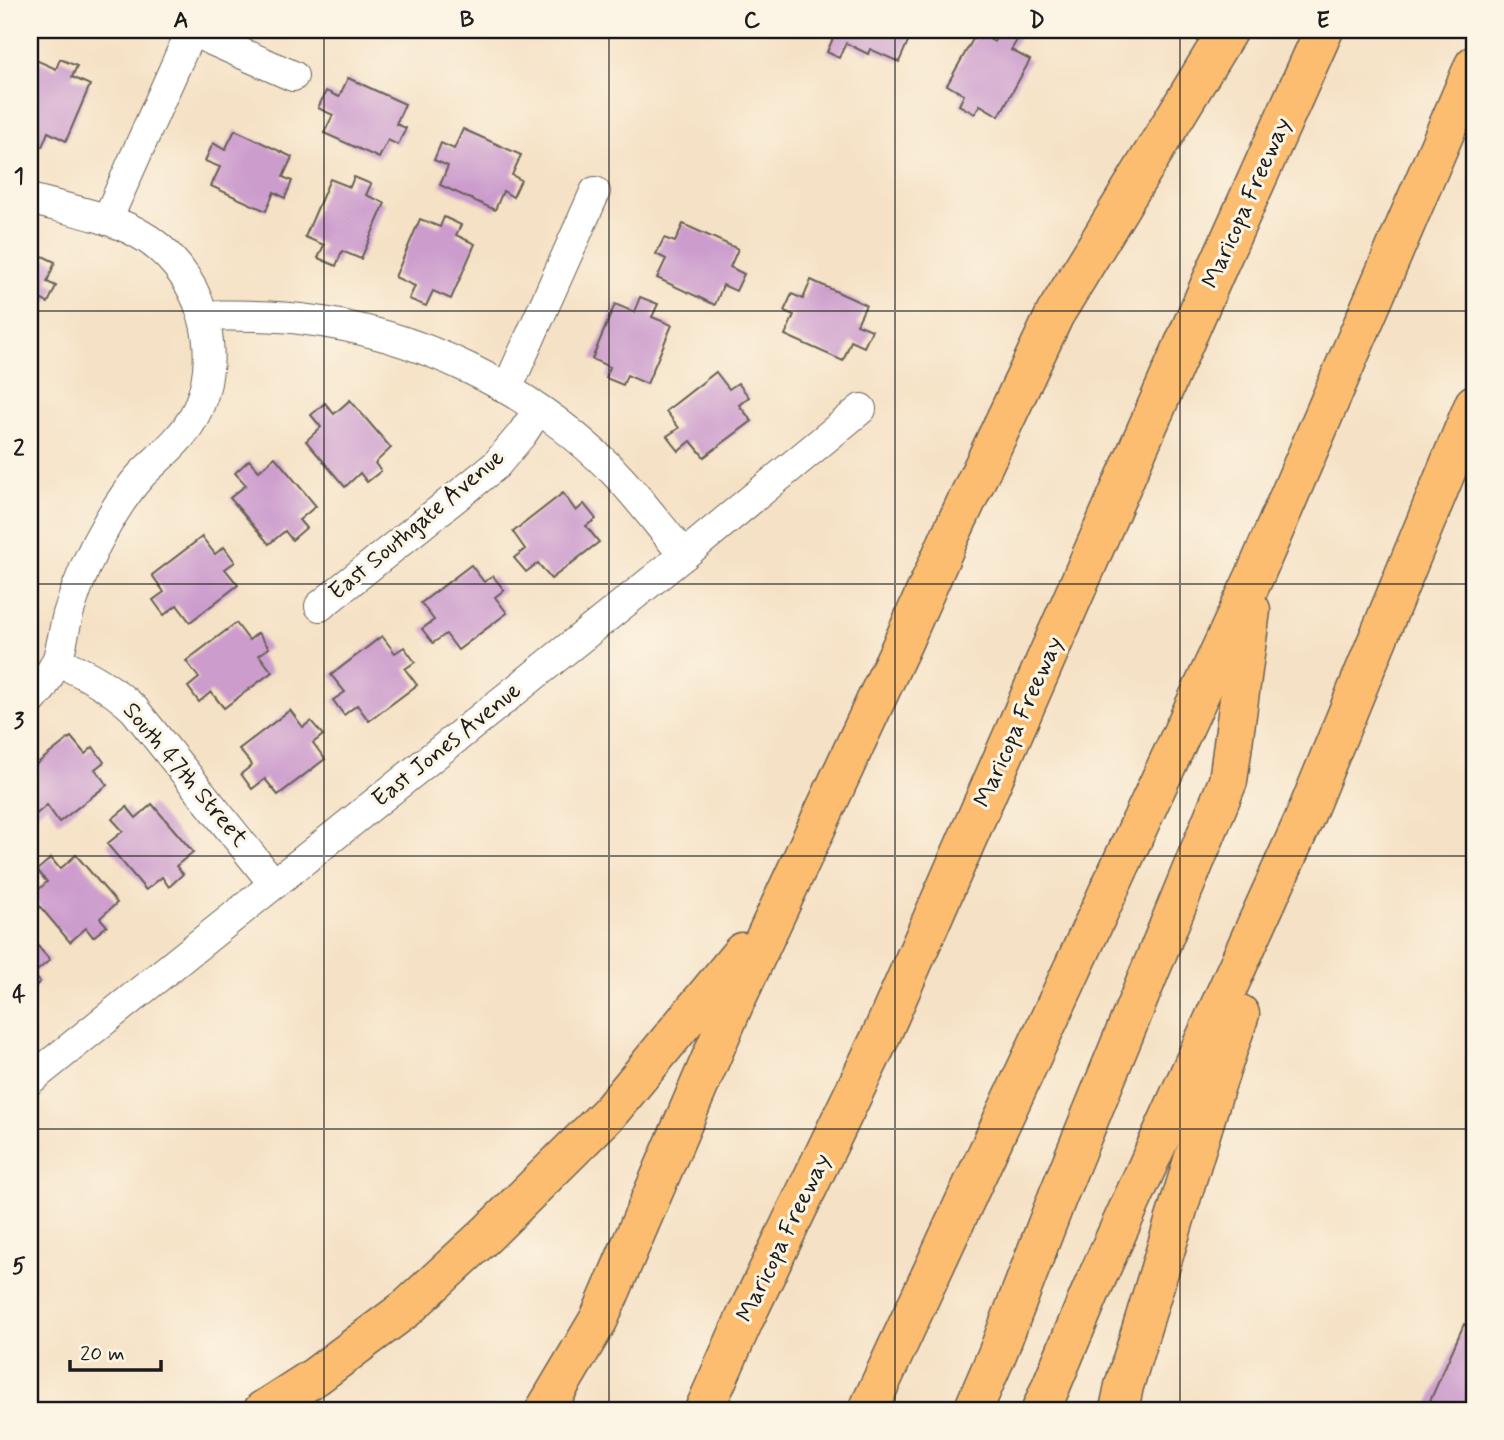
<svg xmlns="http://www.w3.org/2000/svg" width="1504" height="1440" viewBox="0 0 1504 1440" font-family="Mynerve,sans-serif">
	<style>
		.building { fill: #cc9ccd }
		.lines { fill: none; stroke-linecap: round; stroke-linejoin: round }
		.minor-casing { stroke: #686157; stroke-width: 32 }
		.motorway-casing { stroke: #686157; stroke-width: 41 }
		.minor { stroke: #fff; stroke-width: 30 }
		.motorway { stroke: #fcbd6f; stroke-width: 38 }
		.grid { fill: none; stroke: #1c1c1c; stroke-width: 2; stroke-opacity: 0.55 }
		.labels { text-anchor: middle; dominant-baseline: central; stroke-width: 6; stroke-linejoin: round; paint-order: stroke }
		.street-label { font-size: 24px; fill: #1c1c1c; stroke: #fcf5e5 }
		.neatline { fill: none; stroke: #1c1c1c; stroke-width: 2.5 }
		.grid-label { font-size: 23px; text-anchor: middle; font-weight: bold; fill: #1c1c1c }
	</style>
	<rect width="100%" height="100%" fill="#fcf5e5"/>
	<filter id="ink" filterUnits="userSpaceOnUse"><feTurbulence type="fractalNoise" baseFrequency=".0143" numOctaves="2"/><feDisplacementMap in="SourceGraphic" scale="14" xChannelSelector="R" yChannelSelector="G"/><feConvolveMatrix kernelMatrix="1 2 1 2 8 2 1 2 1" color-interpolation-filters="sRGB"/></filter>
	<filter id="wash" filterUnits="userSpaceOnUse"><feTurbulence type="fractalNoise" baseFrequency=".00686" numOctaves="4" result="noise"/><feDisplacementMap in="SourceGraphic" scale="28" xChannelSelector="R" yChannelSelector="G"/><feGaussianBlur stdDeviation="1.57" result="paint"/><feColorMatrix in="noise" values="0 0 0 0 0 0 0 0 0 0 0 0 0 0 0 0 0 1.4 0 .05"/><feComposite in="paint" operator="in"/></filter>
	<g filter="url(#wash)">
		<rect width="100%" height="100%" fill="#f5e1c5"/>
		<g id="blocks">
			<g class="building">
				<path d="M821,30H913L899,62L870,49L868,54L846,43L839,58L827,52L834,36Z"/>
				<path d="M1001,30H1005L1019,37L1011,50L1030,60L999,116L980,105L975,114L959,105L964,95L947,85L977,32L994,42Z"/>
				<path d="M60,59L77,66L72,77L90,85L66,141L48,132L42,147L30,142V74L36,60L56,69Z"/>
				<path d="M348,78L405,104L396,124L406,128L398,145L388,140L379,158L324,133L333,115L318,108L326,91L339,97Z"/>
				<path d="M463,129L521,155L512,175L521,180L513,197L503,191L495,210L440,185L448,166L434,160L441,143L454,149Z"/>
				<path d="M235,130L292,157L283,177L292,181L285,198L274,192L266,211L211,186L220,167L205,161L213,143L225,150Z"/>
				<path d="M354,177L371,184L366,195L385,203L361,259L342,251L336,266L318,258L324,245L305,237L330,179L350,187Z"/>
				<path d="M444,217L461,225L456,235L475,244L451,299L433,291L426,306L409,299L415,286L395,277L420,219L440,227Z"/>
				<path d="M683,224L738,249L730,267L744,274L736,291L723,285L715,305L657,278L666,259L656,254L664,238L675,242Z"/>
				<path d="M30,250L55,262L47,282L56,286L48,303L38,298L30,316Z"/>
				<path d="M811,280L866,305L857,324L872,330L864,347L851,341L843,361L785,335L794,315L784,311L792,294L803,299Z"/>
				<path d="M640,297L658,304L652,317L672,325L647,384L627,375L623,385L606,378L610,367L592,359L615,304L634,312Z"/>
				<path d="M716,372L729,389L738,383L749,397L739,405L752,421L704,457L691,441L679,451L667,436L679,428L666,411Z"/>
				<path d="M350,400L391,448L375,463L381,471L367,482L360,473L345,487L306,441L321,427L311,415L325,403L334,414Z"/>
				<path d="M275,457L316,506L299,520L306,528L292,540L285,531L269,544L230,498L246,485L235,473L249,460L259,471Z"/>
				<path d="M563,493L576,511L584,504L596,519L586,526L599,542L551,579L538,563L526,572L514,558L525,549L513,532Z"/>
				<path d="M202,537L215,554L224,547L235,562L225,569L238,585L190,622L177,605L164,615L153,600L164,592L152,575Z"/>
				<path d="M471,565L484,582L493,576L504,590L495,597L507,613L458,650L446,634L433,643L422,629L434,620L421,603Z"/>
				<path d="M236,623L249,640L258,633L269,648L259,655L272,672L224,708L211,692L199,702L188,687L199,678L186,661Z"/>
				<path d="M382,636L395,653L404,647L415,662L405,669L417,685L369,721L357,705L344,715L333,700L345,692L331,675Z"/>
				<path d="M290,710L303,727L311,721L323,735L313,743L325,759L278,795L265,779L252,789L241,774L252,765L239,749Z"/>
				<path d="M71,737L85,754L93,747L104,762L95,769L107,785L59,822L47,805L34,816L30,810V795L34,792L30,786V769Z"/>
				<path d="M152,804L193,852L176,866L183,874L169,887L162,877L146,890L107,844L123,831L112,819L127,807L136,818Z"/>
				<path d="M76,855L117,903L100,918L107,926L93,937L86,928L70,942L31,896L47,882L37,870L51,858L60,869Z"/>
				<path d="M30,937L50,960L33,974L40,982L30,991Z"/>
				<path d="M1464,1324L1474,1329V1410H1426Z"/>
			</g>
		</g>
	</g>
	<g filter="url(#ink)">
		<use href="#blocks" fill-opacity="0" stroke="#686157" stroke-width="2"/>
		<g class="lines">
			<defs>
				<g id="minor">
					<path d="M189,30L293,76"/>
					<path d="M30,199C65,209 104,215 136,232C202,267 229,355 192,420C179,442 160,456 142,474C129,488 118,505 108,522C91,551 78,582 68,614C64,630 62,646 57,661"/>
					<path d="M107,220L191,31"/>
					<path d="M204,315C236,316 268,315 300,319C416,332 529,387 612,470C638,496 660,527 684,555"/>
					<path d="M507,389L595,192"/>
					<path d="M320,606L496,465L522,434L538,410"/>
					<path d="M30,702L42,688L57,661C88,675 109,686 134,709L274,884"/>
					<path d="M30,1080L684,555L861,409"/>
				</g>
				<g id="motorway">
					<path d="M263,1410L316,1376L407,1308L488,1233L610,1112L742,952"/>
					<path d="M545,1410L599,1319L735,1002L904,640L951,534L1055,314L1228,30"/>
					<path d="M704,1410L745,1318L880,1038L1218,266L1324,30"/>
					<path d="M868,1410L1256,573L1474,65"/>
					<path d="M973,1410L998,1352L1057,1198L1228,781L1251,610"/>
					<path d="M1041,1410L1091,1291L1304,819L1474,404"/>
					<path d="M1119,1410L1124,1386L1215,1088L1240,1014"/>
				</g>
			</defs>
			<use href="#minor" class="minor-casing"/>
			<use href="#motorway" class="motorway-casing"/>
			<use href="#minor" class="minor"/>
			<use href="#motorway" class="motorway"/>
		</g>
	</g>
	<path class="grid" d="M324,30V1410M609,30V1410M895,30V1410M1180,30V1410M30,311H1474M30,584H1474M30,856H1474M30,1129H1474"/>
	<g class="labels">
		<g class="street-label">
			<text transform="translate(1247 203) rotate(-66)">Maricopa Freeway</text>
			<text transform="translate(417 525) rotate(-40)">East Southgate Avenue</text>
			<text transform="translate(1019 722) rotate(-66)">Maricopa Freeway</text>
			<text transform="translate(447 745) rotate(-39)">East Jones Avenue</text>
			<text transform="translate(185 775) rotate(50)">South 47th Street</text>
			<text transform="translate(784 1238) rotate(-64)">Maricopa Freeway</text>
		</g>
	</g>
	<rect width="1504" height="1440" fill="none" stroke="#fcf5e5" stroke-width="77"/>
	<path d="M70 1360v10h91v-10" fill="none" stroke="#1c1c1c" stroke-width="3.5"/>
	<text x="80" y="1360" font-size="21" fill="#1c1c1c" stroke="#fcf5e5" stroke-width="5" paint-order="stroke">20 m</text>
	<rect x="38" y="38" width="1428" height="1364" class="neatline"/>
	<g class="grid-label">
		<text x="181" y="27">A</text>
		<text x="467" y="27">B</text>
		<text x="752" y="27">C</text>
		<text x="1037" y="27">D</text>
		<text x="1323" y="27">E</text>
		<text x="19" y="183">1</text>
		<text x="19" y="455">2</text>
		<text x="19" y="728">3</text>
		<text x="19" y="1001">4</text>
		<text x="19" y="1273">5</text>
	</g>
</svg>
